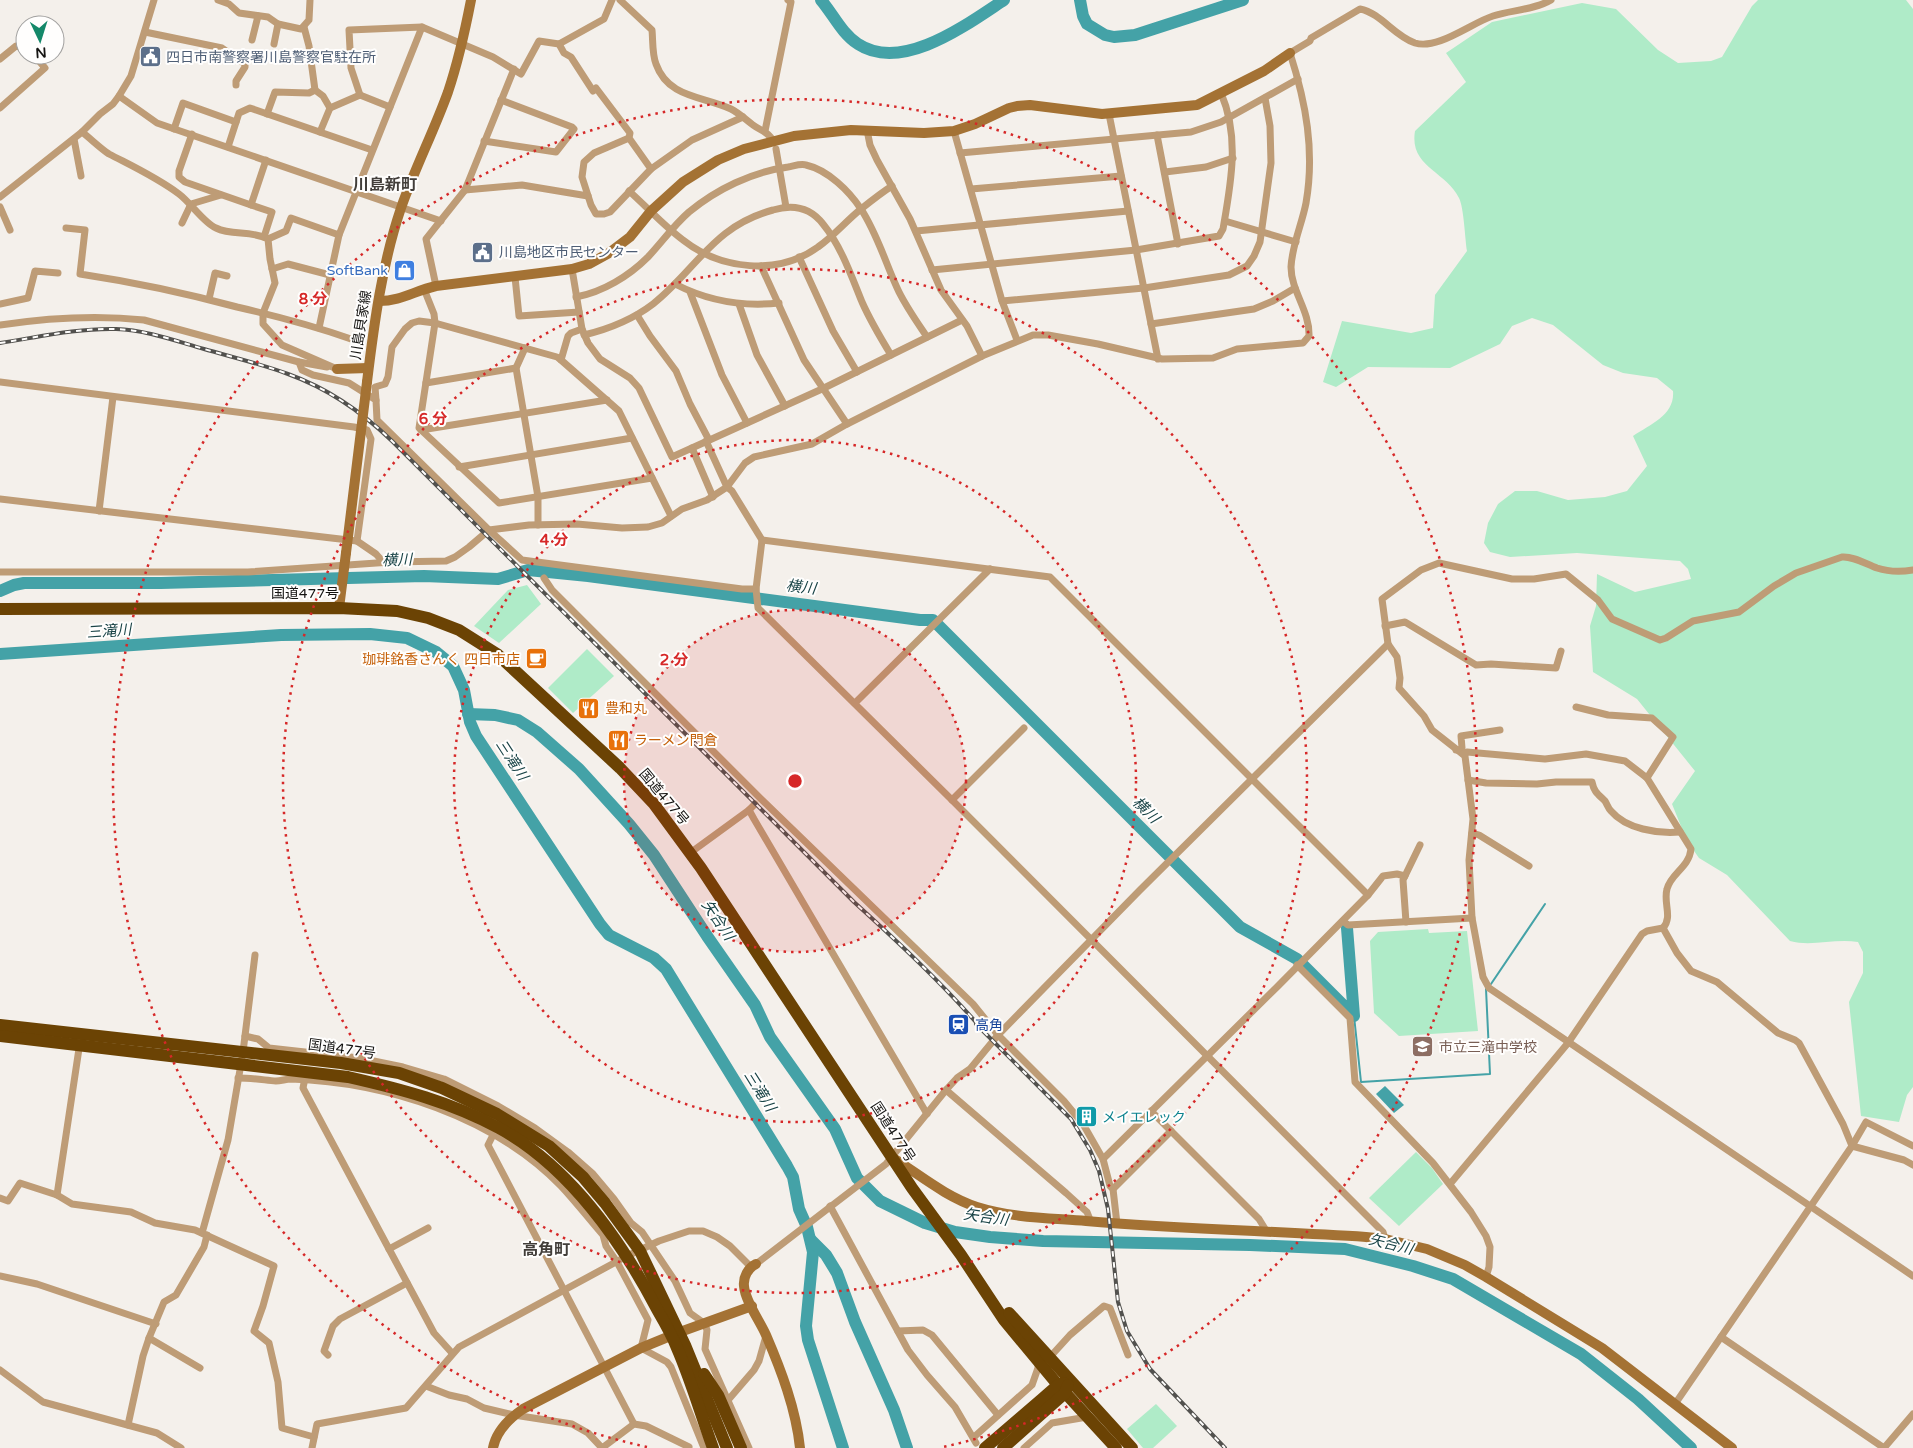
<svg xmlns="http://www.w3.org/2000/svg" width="1913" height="1448" viewBox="0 0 1913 1448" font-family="'Varela Round','Noto Sans JP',sans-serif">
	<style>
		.green { fill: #afebc8 }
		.water { fill: #44a2a7 }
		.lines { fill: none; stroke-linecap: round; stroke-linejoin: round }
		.stream { stroke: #44a2a7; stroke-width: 2 }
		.river { stroke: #44a2a7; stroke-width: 12 }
		.street { stroke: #be9c76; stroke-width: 7 }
		.secondary { stroke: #a47234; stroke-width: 10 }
		.highway { stroke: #6b4304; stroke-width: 12 }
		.rail-casing { stroke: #52514e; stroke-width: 4 }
		.rail { stroke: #fffefd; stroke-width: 2; stroke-dasharray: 5.5; stroke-linecap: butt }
		.secondary-bridge { stroke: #a47234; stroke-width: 10 }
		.ring { fill: none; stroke: #d62828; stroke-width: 2.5; stroke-dasharray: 2.5 5 }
		.labels { text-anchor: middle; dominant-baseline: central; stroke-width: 4; stroke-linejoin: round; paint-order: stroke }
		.service-label { font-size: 14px; fill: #4e5e75; stroke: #fffefd; text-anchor: start }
		.shop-label { font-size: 14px; fill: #366cbe; stroke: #fffefd; text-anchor: end }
		.street-label { font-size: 14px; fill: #151412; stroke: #fffefd }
		.food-label { font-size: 14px; fill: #c56008; stroke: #fffefd; text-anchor: start }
		.transit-label { font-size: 14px; fill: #164399; stroke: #fffefd; text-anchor: start }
		.education-label { font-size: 14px; fill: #785e54; stroke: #fffefd; text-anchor: start }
		.culture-label { font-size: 14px; fill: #0d838f; stroke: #fffefd; text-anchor: start }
		.water-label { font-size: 15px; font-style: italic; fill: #1a4447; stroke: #fffefd }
		.quarter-label { font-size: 16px; font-weight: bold; fill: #423e3a; stroke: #fffefd }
		.centre { fill: #d62828; stroke: #fffefd; stroke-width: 2.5 }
		.ring-label { font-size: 15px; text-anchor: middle; font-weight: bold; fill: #d62828; stroke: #fffefd; stroke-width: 4; stroke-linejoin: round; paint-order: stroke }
	</style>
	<rect width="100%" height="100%" fill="#f4f0eb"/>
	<g class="green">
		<path d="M1758,0H1906L1913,9V1087L1907,1095L1899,1122L1861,1116L1849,1002L1863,973V952L1858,942C1835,938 1812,947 1790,941L1727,875L1699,858L1687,841L1672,804L1695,771L1637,699L1593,672L1590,626L1596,606L1597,574L1635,592L1691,579L1688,569L1680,561L1577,553L1510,557L1490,552L1484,543L1488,523L1498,504L1515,491H1537L1568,500L1605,497L1627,491L1647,466L1633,436C1651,424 1675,415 1673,391L1657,378L1623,373L1603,365L1553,325L1532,318L1512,326L1500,344L1450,368L1368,367L1336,387L1323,382L1342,321L1411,333L1433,328L1435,295L1467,251C1465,239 1464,208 1459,198C1446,171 1409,167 1415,131L1466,82L1446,53L1492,22L1582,3L1616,9L1658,50L1678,63L1711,61L1722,57L1752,6Z"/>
		<path d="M527,585L541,604L499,643L474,626L508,590Z"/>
		<path d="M587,649L614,676L573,713L548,688Z"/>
		<path d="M1428,929L1429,933L1467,931L1478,1031L1399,1036L1374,1013L1370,941L1378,932Z"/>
		<path d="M1416,1152L1432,1168L1443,1184L1399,1226L1369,1198Z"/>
		<path d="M1156,1404L1177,1426L1153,1448H1143L1127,1429Z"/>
	</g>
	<path class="water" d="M1385,1086L1404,1105L1394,1113L1376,1094Z"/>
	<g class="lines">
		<g class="stream">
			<path d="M1491,984L1545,904"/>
			<path d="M1354,1016L1361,1082L1490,1074L1486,989"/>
		</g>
		<g class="river">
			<path d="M821,0C833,14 842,34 858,44C902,73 966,25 1004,0"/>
			<path d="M1080,0L1083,16L1087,24L1105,35L1114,37L1135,35L1243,0"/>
			<path d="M0,591L14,585L24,583H161L424,576L498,579L528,570L588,576L920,620H933L1240,927L1297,959L1354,1016L1347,928"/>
			<path d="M0,654L281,635L370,634L407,638L436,652L453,666L464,690L470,722L476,736L600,924L609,935L654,958L666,969L787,1166L793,1177L799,1209L807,1227L813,1252L806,1326L808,1340L843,1448"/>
			<path d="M468,714L495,715L518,720L537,732L579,769L629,824L654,855L707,936L755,1005L770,1037L835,1129L857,1178L880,1201L925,1223L955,1232L990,1237L1043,1241L1250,1245L1345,1249L1413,1266L1453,1279L1581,1354L1638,1399L1691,1448"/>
			<path d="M811,1240L826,1255L837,1273L855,1322L894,1410L907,1448"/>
		</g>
		<g class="street">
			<path d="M218,0L229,4L239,13L268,17L278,24L301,29L309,20L310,0"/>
			<path d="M620,0L652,30C653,40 652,54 656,64C668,98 703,96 731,109C739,113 746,120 753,125C761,131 769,132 773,141"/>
			<path d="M304,27L309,46L315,90"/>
			<path d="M145,32L222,48L245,64V67L236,81V85"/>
			<path d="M252,40L258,16"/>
			<path d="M274,44L278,24"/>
			<path d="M559,44L604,19L612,0"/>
			<path d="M0,59L16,46L25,48"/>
			<path d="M119,96L157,123L441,221"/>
			<path d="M390,107L360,95L351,68L349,30L422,27L493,57L521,74L539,41L559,44L564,53L571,57L593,91L596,88L630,133L629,138L651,169L610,212L604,214H596L591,205L582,177L584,162L594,153L629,138"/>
			<path d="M0,108L45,68L34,55"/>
			<path d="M267,114L275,92L309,93L315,90L323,96L330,108"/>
			<path d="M1109,114L1158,359"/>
			<path d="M174,129L183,103L236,122"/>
			<path d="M867,130L870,145L877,160L910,219L941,290L967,326L982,356"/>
			<path d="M765,131L791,2L788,0"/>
			<path d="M954,131L1002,301L1144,288L1229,275L1247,266L1254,256L1260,242L1271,163L1270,126L1265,98"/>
			<path d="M82,132C91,139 100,148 109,154C134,167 156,177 179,194C191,203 204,223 216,228C232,236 251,230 268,239L270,259L275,283L263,313V324L282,345L337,369"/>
			<path d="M320,132L330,108L360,95"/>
			<path d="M192,134L179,171V177L185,182L251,205L266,160"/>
			<path d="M1157,135L1178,244"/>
			<path d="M74,139L81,176"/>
			<path d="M484,141L556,152L574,129L572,127L501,100"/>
			<path d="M228,147L239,113L250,108L372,150"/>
			<path d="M776,149L786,207"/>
			<path d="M960,153L1191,132L1221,122L1298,79"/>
			<path d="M651,169L692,140L743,117"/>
			<path d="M1165,172L1206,167L1233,158"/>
			<path d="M971,189L1121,176"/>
			<path d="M465,190L522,185L588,196"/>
			<path d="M629,191C647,207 664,226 683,240C721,270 778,276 818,247C834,236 846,221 861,209C871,201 881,193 892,186"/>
			<path d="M0,197L82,132L100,114L113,104L119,96L131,76L154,0"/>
			<path d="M251,205L272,212L264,237"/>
			<path d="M0,207L10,230"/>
			<path d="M1225,221L1296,242"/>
			<path d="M182,223L191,204L221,195"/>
			<path d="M66,228L85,230L80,274C133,282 185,293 237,307C276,316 314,326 351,339"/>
			<path d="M916,231L1128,211"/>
			<path d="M268,239L286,231L291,218L339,235"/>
			<path d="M799,257L833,331L857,372"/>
			<path d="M761,266L804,360L847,424"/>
			<path d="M272,269L288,264L330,275"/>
			<path d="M572,269L582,329L588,343L600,359L630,378L639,388L672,457L822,389L962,320"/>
			<path d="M932,270L1136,250L1219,236L1223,229C1231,183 1240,137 1221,93"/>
			<path d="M515,277L519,316L579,312"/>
			<path d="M675,284C708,301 742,307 779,303"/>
			<path d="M436,286L426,239L465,190L514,69"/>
			<path d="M424,289L434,314L435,323L419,428L499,503L652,478"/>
			<path d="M690,292L722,375L747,423"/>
			<path d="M576,297C603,292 629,276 648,257C662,242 674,225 689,212C717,189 752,172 788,167C794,166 801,163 806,165C828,170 849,191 861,209C878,235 886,265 899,292C907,308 917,322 927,337"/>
			<path d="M209,299L215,273L227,276"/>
			<path d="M1002,301L1017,340"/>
			<path d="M0,304L28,298L35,271L58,273"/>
			<path d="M739,304L757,355L785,406"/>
			<path d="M637,315L650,336L676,371L690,404L709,440"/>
			<path d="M1151,324L1254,309L1273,301L1295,288"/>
			<path d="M0,325C47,318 97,315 144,320L299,362L327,367"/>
			<path d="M319,328L339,235L422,27"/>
			<path d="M584,335C609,329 632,320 653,304C697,269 713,226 773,210C793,204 810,207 823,224C841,246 851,275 862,302C870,320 880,337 891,355"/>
			<path d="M525,348L516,368L538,497V525"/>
			<path d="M561,360L568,336L571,333L582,329"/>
			<path d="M299,362L302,370L313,375L349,383L376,400L377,420L489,530L522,560L742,589H756"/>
			<path d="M0,382L354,427L367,430L371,439L357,541L0,499"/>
			<path d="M426,383L516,368"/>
			<path d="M376,400L375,387L385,384L388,377L392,347L405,329L412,323L419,321L435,323L557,357L561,360L619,411L671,516"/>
			<path d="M421,430L607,400"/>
			<path d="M706,441L727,487L732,491L762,540L756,589L758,608L952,800L1383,1232L1385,1239"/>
			<path d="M692,448L713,497"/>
			<path d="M459,467L632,438"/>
			<path d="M99,511L113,397"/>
			<path d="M762,540L1050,577L1368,895L1278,986L1103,1159L1110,1186L1113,1189L1117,1224"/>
			<path d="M357,541L376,554L384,563"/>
			<path d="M1913,570C1901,572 1889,572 1877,568C1866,564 1853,556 1842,557L1796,573L1774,586L1739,612L1693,621L1666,638L1660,640L1612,619L1598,600L1566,574L1534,579H1512L1439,563L1421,570L1382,599L1388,644L1397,657L1400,678L1399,688L1424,716L1432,730L1465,756L1473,819L1469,860L1472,918L1483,977L1489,988L1913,1276"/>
			<path d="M0,572H248L391,562L446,561L455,557L469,547L489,530L529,525L577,524L622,528L648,527L662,523L682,509L707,500L727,487L745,463L754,457L812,444L847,424L982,356L1033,335H1048L1098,344L1162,359L1213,358L1237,349L1303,343L1309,336C1310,311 1291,291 1291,267C1292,245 1302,224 1306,203C1315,151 1306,103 1290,53L1310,41L1311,38L1360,9C1381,13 1394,36 1415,43C1438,50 1471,23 1493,16C1511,10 1534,10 1551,0"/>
			<path d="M544,578L552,590L761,799L973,1004L998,1035L1064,1101L1083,1124L1103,1159"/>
			<path d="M1385,626L1405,622L1476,665L1491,664L1556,668L1561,651"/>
			<path d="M855,703L990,569"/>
			<path d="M1576,707L1608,715L1652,718L1673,737L1647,778"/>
			<path d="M1456,750H1459L1462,748L1461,736L1500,730"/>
			<path d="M1463,754L1467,752L1545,759L1586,754L1625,761L1647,778L1691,849C1689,868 1671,873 1667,889C1663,903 1673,917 1663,928"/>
			<path d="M1468,780L1486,783L1537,784L1556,782H1592C1594,792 1598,794 1605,801C1607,804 1608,808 1611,811C1626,829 1658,834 1680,832"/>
			<path d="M952,800L1024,728"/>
			<path d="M755,804L749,810L754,819L927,1114"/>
			<path d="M1472,833L1479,835L1529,866"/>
			<path d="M690,853L749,810"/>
			<path d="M1368,895L1383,876L1397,874L1405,876"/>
			<path d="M1343,921L1348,925L1472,918"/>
			<path d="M1406,922L1403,880L1420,845"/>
			<path d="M1297,965L1350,1018L1355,1082L1433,1163L1471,1212L1486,1236L1490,1247L1489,1267L1486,1277"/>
			<path d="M245,1036L258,1039L269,1048L359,1058L403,1067L444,1079L498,1106L535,1128L568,1152L593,1174L614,1199L631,1223L642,1232L675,1281L690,1313L704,1323L707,1330L705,1349L749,1448"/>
			<path d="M238,1078C251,1078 264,1080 276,1081C281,1081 286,1079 291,1079C386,1082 494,1117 561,1186C576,1202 589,1219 603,1235L606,1246L617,1262L648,1320L641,1348L667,1362L671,1367L704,1448"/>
			<path d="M305,1078L303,1088L389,1249"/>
			<path d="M946,1090L1066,1193L1087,1212L1091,1222"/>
			<path d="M1151,1111L1259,1219L1267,1232"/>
			<path d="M493,1135L488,1145L634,1424"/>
			<path d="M1852,1146L1904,1160L1913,1165"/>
			<path d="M1450,1184L1568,1043L1642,934L1647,931L1663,928L1677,953L1691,971L1717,982L1778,1033L1795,1040L1799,1043L1843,1124L1852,1146"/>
			<path d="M1113,1189L1171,1131"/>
			<path d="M57,1195L80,1042"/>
			<path d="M0,1198L8,1201L20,1183L57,1195L72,1204L131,1212L155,1223L195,1230L274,1266L263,1306L254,1331L269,1343L278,1382L282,1428L314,1437"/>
			<path d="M830,1206L908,1350L927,1375L955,1407L976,1443"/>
			<path d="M428,1228L389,1249L434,1333L452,1353"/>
			<path d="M202,1233L228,1140L243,1052L255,955"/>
			<path d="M756,1264L886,1164L946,1090L957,1078L970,1069L998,1035L1140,890L1388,644"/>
			<path d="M0,1276L37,1284L156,1324"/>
			<path d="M898,1331L923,1330L932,1335L998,1415"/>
			<path d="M1721,1337L1884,1448"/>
			<path d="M149,1338L200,1368"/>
			<path d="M328,1355L324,1351L333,1326L340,1319L407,1283"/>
			<path d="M1050,1357L1070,1335L1104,1306L1110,1308L1128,1355"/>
			<path d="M0,1370L43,1402L157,1433L181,1448"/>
			<path d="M426,1386L449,1395L467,1399L484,1408L514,1415L572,1424L588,1433L602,1448L634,1424L646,1426L689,1447"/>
			<path d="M729,1399L754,1370L759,1361L766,1336"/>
			<path d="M1675,1404L1852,1146L1866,1122L1913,1146"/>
			<path d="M128,1425L143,1356L149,1338L164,1302L176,1295L204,1247L207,1235"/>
			<path d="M974,1437L1032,1385L1038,1368V1362"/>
			<path d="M312,1448L317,1424L406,1408L459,1347L627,1256L659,1241L689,1231H703L717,1237L730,1246L751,1267"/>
			<path d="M1024,1448L1052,1423L1087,1417"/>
			<path d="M1884,1448L1913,1414"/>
		</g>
		<g class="secondary">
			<path d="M379,301C401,301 414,291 436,286L572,269L589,264L609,253L630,237L651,211L683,182L718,160L744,149L794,136L851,130L924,133L954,131L975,124L1009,108L1017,106L1030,105L1102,114L1197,105L1264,71L1290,53"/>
			<path d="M337,369L368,368"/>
			<path d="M367,382C374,324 382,264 401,208C415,168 434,131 448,92C458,62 465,31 471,0"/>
			<path d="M339,608L346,553"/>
			<path d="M893,1158C920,1175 946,1197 977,1207C1012,1218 1050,1218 1086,1221C1179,1229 1272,1231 1366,1237L1385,1239L1427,1249L1465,1265L1486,1277L1602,1348L1732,1448"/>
			<path d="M756,1264C748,1268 743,1277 744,1286C745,1301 760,1321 766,1335C781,1370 796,1409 800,1448"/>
			<path d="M493,1448C496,1432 510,1418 523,1409L641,1348L680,1332L752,1306"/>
		</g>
		<g class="highway">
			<path d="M0,609L339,608L397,611L428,618L459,630L497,654L620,768L654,804L701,868L912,1188L961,1255L1004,1320L1058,1385L1116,1448"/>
			<path d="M0,1025L341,1063L399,1073L442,1088L497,1114L549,1146L583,1177L605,1203L640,1251L685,1345L727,1448"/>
			<path d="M0,1036L348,1077C401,1089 451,1102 499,1128C569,1166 622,1242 658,1311C665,1323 672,1335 677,1348C691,1380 701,1415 713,1448"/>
			<path d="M1009,1313L1132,1448"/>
			<path d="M704,1374L718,1395L741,1448"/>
			<path d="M985,1448L1042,1399L1058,1385L1064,1383"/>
			<path d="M1003,1448L1065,1393L1068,1385"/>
		</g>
		<defs>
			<g id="rail">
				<path d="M0,343C39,337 77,328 116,329C146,330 176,341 204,349C232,357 261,364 288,374C327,388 362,412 392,441L854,902C898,942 942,983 981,1028"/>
				<path d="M976,1024L1071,1119L1090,1150L1099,1171L1108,1209L1118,1302L1127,1331L1150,1369L1225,1448"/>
			</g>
		</defs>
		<use href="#rail" class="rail-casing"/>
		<use href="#rail" class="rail"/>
		<path class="secondary-bridge" d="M346,553L367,382"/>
	</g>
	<circle cx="795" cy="781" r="171" fill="#d62828" fill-opacity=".12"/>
	<g class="ring">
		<circle cx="795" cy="781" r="171"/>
		<circle cx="795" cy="781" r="341"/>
		<circle cx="795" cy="781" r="512"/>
		<path d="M647 1447A682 682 0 1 1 943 1447"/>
	</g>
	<defs>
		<symbol id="civic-square" viewBox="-11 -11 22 22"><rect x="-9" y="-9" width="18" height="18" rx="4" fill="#5c6f8a" stroke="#fffefd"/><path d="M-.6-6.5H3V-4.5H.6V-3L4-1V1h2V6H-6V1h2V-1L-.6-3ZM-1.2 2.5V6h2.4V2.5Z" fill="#fff"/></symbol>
		<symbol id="shop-square" viewBox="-11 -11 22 22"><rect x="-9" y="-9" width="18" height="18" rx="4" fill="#3f7fe0" stroke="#fffefd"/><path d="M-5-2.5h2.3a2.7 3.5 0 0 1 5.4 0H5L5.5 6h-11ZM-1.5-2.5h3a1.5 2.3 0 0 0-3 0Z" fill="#fff"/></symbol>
		<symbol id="cafe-square" viewBox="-11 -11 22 22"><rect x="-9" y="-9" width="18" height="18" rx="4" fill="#e8710a" stroke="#fffefd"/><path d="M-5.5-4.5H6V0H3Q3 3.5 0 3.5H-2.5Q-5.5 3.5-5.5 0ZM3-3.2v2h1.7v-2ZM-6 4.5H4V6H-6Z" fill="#fff"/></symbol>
		<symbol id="restaurant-square" viewBox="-11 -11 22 22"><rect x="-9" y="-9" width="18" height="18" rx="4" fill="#e8710a" stroke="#fffefd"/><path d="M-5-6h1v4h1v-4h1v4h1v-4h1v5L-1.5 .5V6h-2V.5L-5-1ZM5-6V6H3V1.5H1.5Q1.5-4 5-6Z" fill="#fff"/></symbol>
		<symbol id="station-square" viewBox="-11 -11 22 22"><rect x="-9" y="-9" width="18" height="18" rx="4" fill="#1a4fb4" stroke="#fffefd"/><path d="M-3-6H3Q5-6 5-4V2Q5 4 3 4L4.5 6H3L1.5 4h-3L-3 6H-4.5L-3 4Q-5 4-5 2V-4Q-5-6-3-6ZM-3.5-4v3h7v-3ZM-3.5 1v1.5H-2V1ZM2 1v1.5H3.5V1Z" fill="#fff"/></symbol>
		<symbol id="school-square" viewBox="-11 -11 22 22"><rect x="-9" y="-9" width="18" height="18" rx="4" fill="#8d6e63" stroke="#fffefd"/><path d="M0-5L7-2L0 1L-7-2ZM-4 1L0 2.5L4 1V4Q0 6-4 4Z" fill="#fff"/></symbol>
		<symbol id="building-square" viewBox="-11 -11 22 22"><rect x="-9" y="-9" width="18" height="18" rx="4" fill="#0f9aa8" stroke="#fffefd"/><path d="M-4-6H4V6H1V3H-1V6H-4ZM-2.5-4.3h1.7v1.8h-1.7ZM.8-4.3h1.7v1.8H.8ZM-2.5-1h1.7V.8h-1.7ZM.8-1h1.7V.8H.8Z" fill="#fff"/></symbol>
	</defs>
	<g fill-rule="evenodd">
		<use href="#civic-square" x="138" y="44" width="25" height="25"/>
		<use href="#civic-square" x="470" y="240" width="25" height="25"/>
		<use href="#shop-square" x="392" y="258" width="25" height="25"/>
		<use href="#cafe-square" x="524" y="646" width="25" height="25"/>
		<use href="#restaurant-square" x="576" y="696" width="25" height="25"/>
		<use href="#restaurant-square" x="606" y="728" width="25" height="25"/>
		<use href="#station-square" x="946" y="1012" width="25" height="25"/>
		<use href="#school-square" x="1410" y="1034" width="25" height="25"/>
		<use href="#building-square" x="1074" y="1104" width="25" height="25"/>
	</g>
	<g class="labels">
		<g class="service-label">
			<text x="166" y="57">四日市南警察署川島警察官駐在所</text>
			<text x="499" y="252">川島地区市民センター</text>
		</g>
		<g class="shop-label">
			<text x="388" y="270">SoftBank</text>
		</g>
		<g class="street-label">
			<text transform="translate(361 325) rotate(-81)">川島貝家線</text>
			<text x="305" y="593">国道477号</text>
			<text transform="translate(664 797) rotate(50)">国道477号</text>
			<text transform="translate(342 1049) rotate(8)">国道477号</text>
			<text transform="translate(893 1132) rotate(57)">国道477号</text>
		</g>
		<g class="food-label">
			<text x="520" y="659" text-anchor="end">珈琲銘香さんく 四日市店</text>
			<text x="605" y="708">豊和丸</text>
			<text x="634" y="740">ラーメン門倉</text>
		</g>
		<g class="transit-label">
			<text x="975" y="1025">高角</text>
		</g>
		<g class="education-label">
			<text x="1439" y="1047">市立三滝中学校</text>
		</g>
		<g class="culture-label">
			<text x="1102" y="1117">メイエレック</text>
		</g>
		<g class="water-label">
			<text transform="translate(397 560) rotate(-2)">横川</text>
			<text transform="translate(801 587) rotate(7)">横川</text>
			<text transform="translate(109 631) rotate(-4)">三滝川</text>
			<text transform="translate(512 760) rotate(57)">三滝川</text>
			<text transform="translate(1146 810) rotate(45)">横川</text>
			<text transform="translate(718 920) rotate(56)">矢合川</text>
			<text transform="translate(760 1091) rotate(58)">三滝川</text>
			<text transform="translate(986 1217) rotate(8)">矢合川</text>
			<text transform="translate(1391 1244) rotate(14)">矢合川</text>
		</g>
		<g class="quarter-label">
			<text x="385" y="185">川島新町</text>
			<text x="546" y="1250">高角町</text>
		</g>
	</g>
	<circle cx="795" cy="781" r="8" class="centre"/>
	<g class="ring-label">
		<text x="313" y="304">8 分</text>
		<text x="433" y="424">6 分</text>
		<text x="554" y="545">4 分</text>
		<text x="674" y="665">2 分</text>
	</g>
	<g transform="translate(40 40) rotate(176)"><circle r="24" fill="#fffefd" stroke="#a1a09f"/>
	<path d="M0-4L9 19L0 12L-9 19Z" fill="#148869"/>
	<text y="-8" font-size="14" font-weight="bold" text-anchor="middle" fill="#151412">N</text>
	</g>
</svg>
